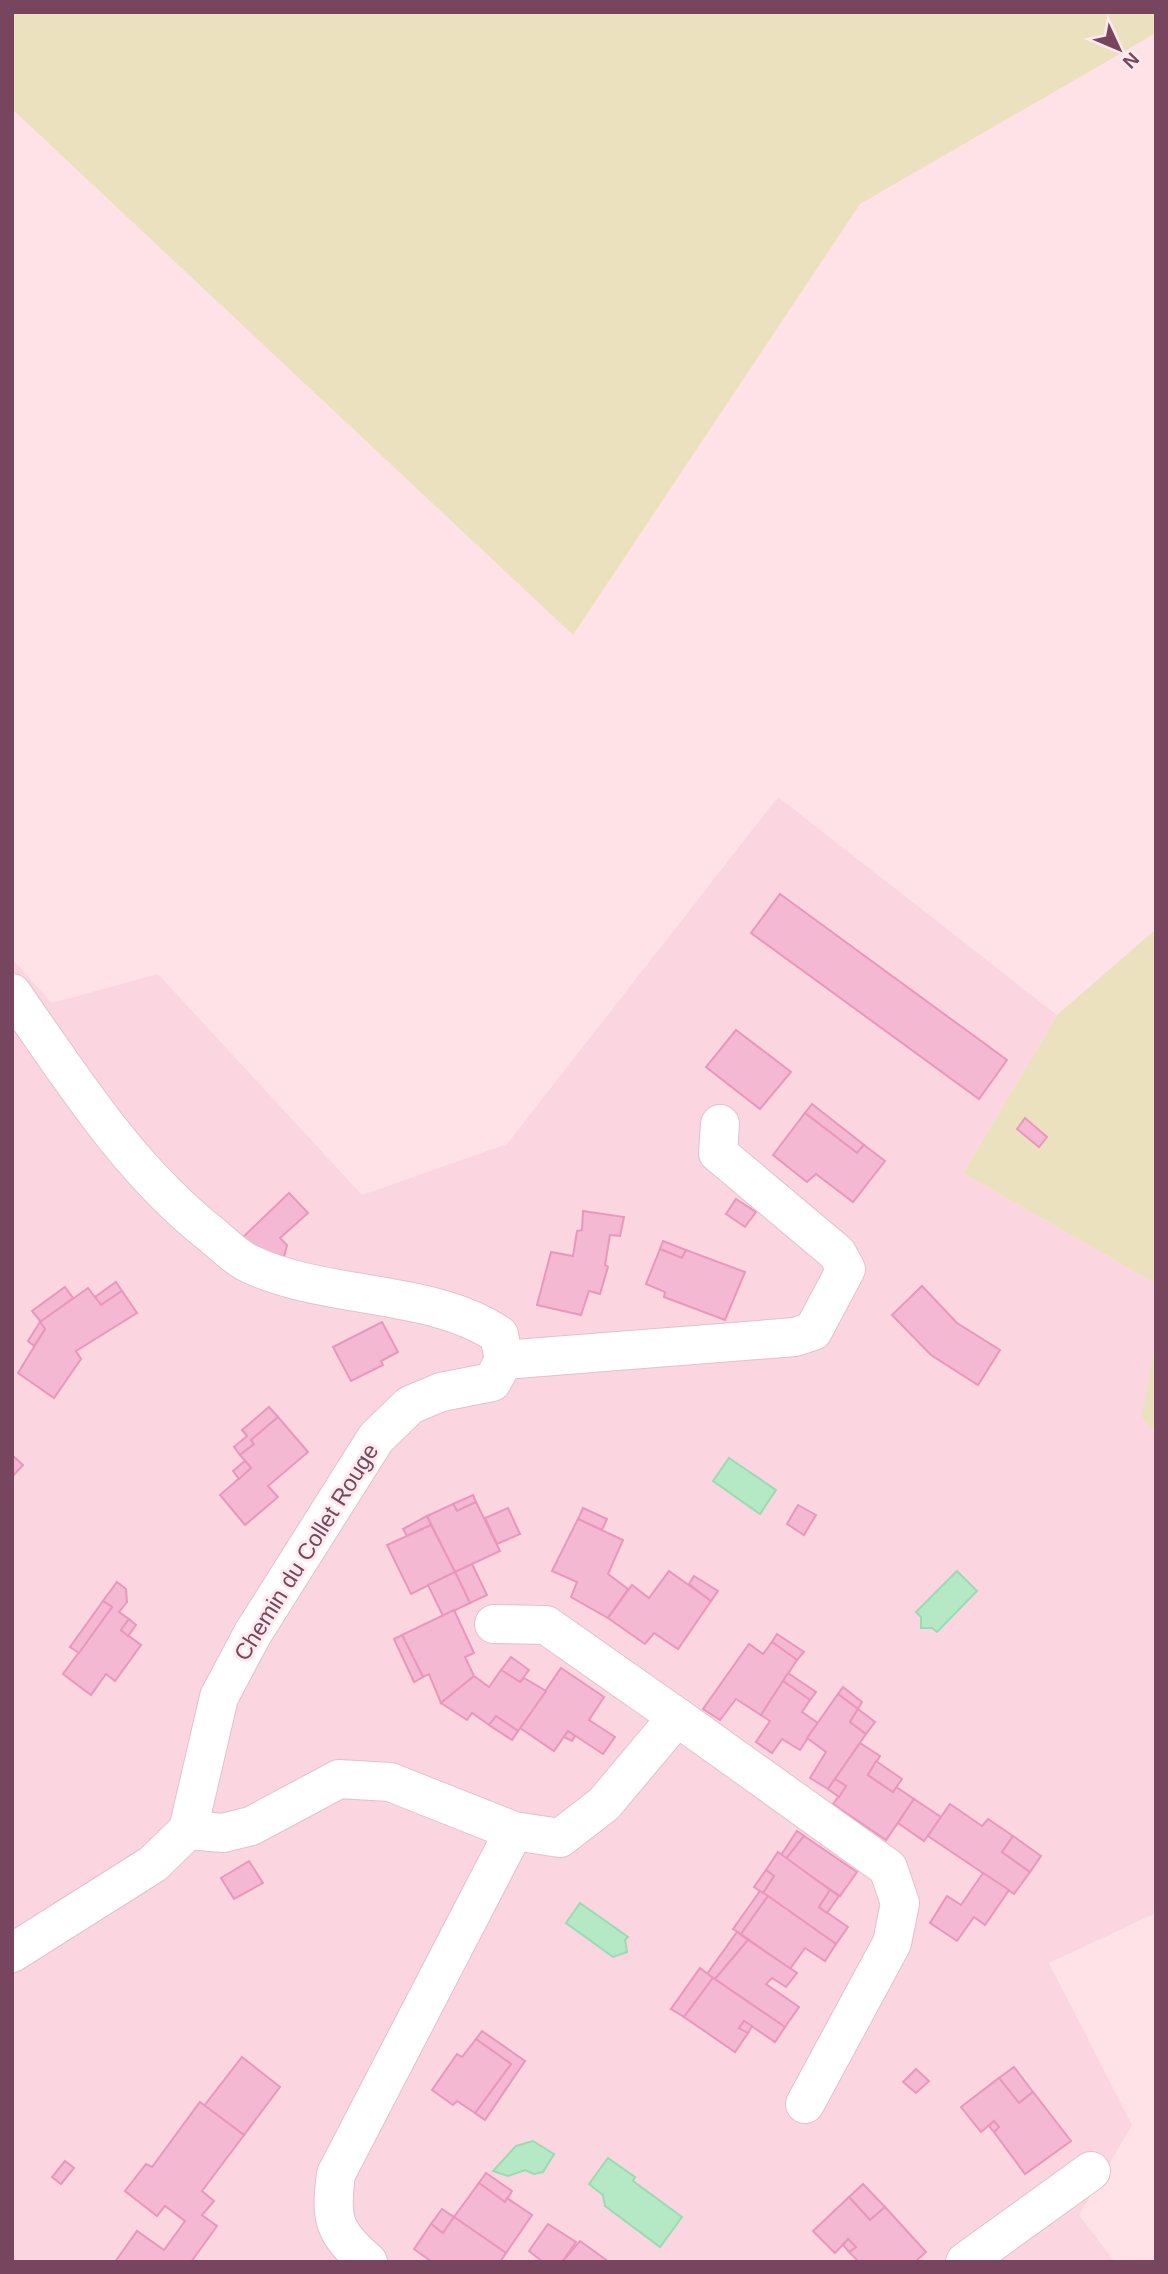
<svg xmlns="http://www.w3.org/2000/svg" width="1168" height="2274" viewBox="0 0 1168 2274" font-family="Helvetica,sans-serif">
	<style>
		.residential { fill: #fbd6e0 }
		.green { fill: #ece1bf }
		.water { fill: #b5e9c5; stroke: #9adbaf; stroke-width: 2 }
		.building { fill: #f5b8d2; stroke: #e997bc; stroke-width: 2 }
		.lines { fill: none; stroke-linecap: round; stroke-linejoin: round }
		.minor-casing { stroke: #e5bfcd; stroke-width: 40 }
		.minor { stroke: #fff; stroke-width: 38 }
		.labels { text-anchor: middle; dominant-baseline: central; stroke-width: 6; stroke-linejoin: round; paint-order: stroke }
		.street-label { font-size: 23px; fill: #77465e; stroke: #ffeaef }
	</style>
	<rect width="100%" height="100%" fill="#fee2e8"/>
	<path class="residential" d="M778,797L1057,1015L963,1173L1156,1284V1336L1143,1417L1156,1432V1913L1049,1963L1132,2125L1079,2215L1115,2262H12V959L52,1003L158,974L362,1195L507,1144Z"/>
	<g class="green">
		<path d="M12,12H1156V33L860,204L573,635L12,109Z"/>
		<path d="M1156,929V1284L963,1173L1057,1015Z"/>
		<path d="M1156,1336V1432L1142,1418Z"/>
	</g>
	<g class="water">
		<path d="M729,1458L776,1490L760,1514L713,1481Z"/>
		<path d="M957,1571L977,1591L937,1632L932,1628H921V1617L916,1612Z"/>
		<path d="M580,1903L628,1937L625,1940L627,1952L613,1957L566,1923Z"/>
		<path d="M533,2141L554,2154L543,2172L534,2174L525,2170L508,2176L493,2171L516,2146Z"/>
		<path d="M608,2158L635,2177L633,2181L682,2217L660,2247L605,2206L603,2195L589,2184Z"/>
	</g>
	<g class="building">
		<path d="M780,894L1007,1060L979,1099L751,933Z"/>
		<path d="M736,1030L791,1072L760,1109L706,1067Z"/>
		<path d="M812,1104L864,1145L857,1153L805,1113Z"/>
		<path d="M805,1113L857,1153L864,1145L885,1161L853,1202L816,1174L807,1182L773,1155Z"/>
		<path d="M1025,1118L1047,1137L1039,1147L1017,1129Z"/>
		<path d="M289,1193L308,1213L280,1238L287,1245L284,1257L238,1242Z"/>
		<path d="M736,1199L756,1212L745,1227L726,1214Z"/>
		<path d="M583,1211L624,1217L620,1236L610,1235L605,1265L608,1267L600,1294L589,1291L581,1315L537,1305L551,1252L573,1256L577,1231L582,1230Z"/>
		<path d="M663,1241L686,1250L682,1258L660,1249Z"/>
		<path d="M660,1249L682,1258L686,1250L745,1272L725,1320L664,1297L665,1292L646,1284Z"/>
		<path d="M116,1282L122,1291L101,1305L95,1297Z"/>
		<path d="M922,1286L957,1323L1000,1350L978,1385L931,1355L892,1315Z"/>
		<path d="M65,1287L73,1298L41,1322L32,1311Z"/>
		<path d="M88,1288L101,1305L122,1291L137,1313L76,1351L81,1359L54,1398L18,1373L45,1329L40,1322Z"/>
		<path d="M40,1322L45,1329L34,1346L28,1341Z"/>
		<path d="M382,1322L398,1352L381,1361L383,1365L351,1381L333,1347Z"/>
		<path d="M269,1407L278,1417L251,1440L254,1444L240,1455L234,1447L247,1436L242,1430Z"/>
		<path d="M278,1417L308,1452L268,1486L278,1497L245,1525L220,1495L251,1468L240,1455L254,1444L251,1440Z"/>
		<path d="M12,1455L23,1465L12,1477Z"/>
		<path d="M245,1461L251,1468L239,1479L233,1471Z"/>
		<path d="M473,1495L476,1502L457,1511L453,1504Z"/>
		<path d="M476,1502L500,1551L455,1572L427,1516L453,1504L457,1511Z"/>
		<path d="M798,1505L816,1515L804,1535L787,1524Z"/>
		<path d="M508,1508L520,1534L497,1544L485,1518Z"/>
		<path d="M583,1508L607,1519L602,1530L578,1519Z"/>
		<path d="M427,1516L431,1525L407,1536L403,1529Z"/>
		<path d="M578,1519L623,1540L608,1574L628,1589L608,1618L571,1597L577,1582L552,1571Z"/>
		<path d="M431,1525L455,1572L411,1594L387,1545Z"/>
		<path d="M472,1564L487,1595L470,1603L455,1572Z"/>
		<path d="M669,1571L711,1601L678,1649L654,1633L645,1644L608,1618L632,1585L649,1598Z"/>
		<path d="M455,1572L470,1603L443,1616L428,1585Z"/>
		<path d="M694,1576L718,1591L711,1601L689,1584Z"/>
		<path d="M117,1582L126,1589L127,1602L119,1612L129,1619L121,1630L141,1645L115,1681L106,1674L91,1695L63,1674L112,1607L103,1601Z"/>
		<path d="M103,1601L112,1607L79,1653L70,1647Z"/>
		<path d="M454,1610L474,1653L465,1657L474,1676L441,1703L429,1674L423,1677L402,1635Z"/>
		<path d="M129,1619L136,1625L128,1636L121,1630Z"/>
		<path d="M777,1634L804,1652L797,1660L772,1642Z"/>
		<path d="M402,1635L423,1677L414,1682L394,1639Z"/>
		<path d="M772,1642L797,1660L761,1715L736,1699L720,1720L703,1709L749,1644L763,1654Z"/>
		<path d="M511,1657L529,1670L520,1682L501,1670Z"/>
		<path d="M561,1668L604,1697L589,1720L615,1737L603,1754L568,1731L554,1751L520,1728Z"/>
		<path d="M501,1670L520,1682L524,1678L546,1691L518,1731L496,1716L489,1725L472,1713L467,1720L441,1703L474,1676L489,1687Z"/>
		<path d="M788,1673L816,1692L810,1700L783,1681Z"/>
		<path d="M783,1681L810,1700L802,1712L818,1723L800,1750L782,1739L772,1753L756,1742L770,1721L761,1715Z"/>
		<path d="M843,1687L862,1702L858,1709L838,1694Z"/>
		<path d="M838,1694L858,1709L850,1722L866,1734L828,1789L810,1778L826,1752L807,1738Z"/>
		<path d="M858,1709L875,1722L866,1734L850,1722Z"/>
		<path d="M496,1716L518,1731L512,1740L489,1725Z"/>
		<path d="M568,1731L575,1736L572,1741L564,1737Z"/>
		<path d="M860,1743L880,1756L868,1775L893,1792L896,1787L914,1799L886,1840L833,1804L846,1786L835,1779Z"/>
		<path d="M876,1761L902,1779L893,1792L868,1775Z"/>
		<path d="M835,1779L846,1786L839,1797L828,1789Z"/>
		<path d="M914,1799L941,1817L924,1841L898,1823Z"/>
		<path d="M950,1804L982,1826L988,1819L1013,1836L1002,1852L1030,1872L1014,1894L928,1836Z"/>
		<path d="M797,1831L804,1836L786,1859L781,1855Z"/>
		<path d="M804,1836L857,1872L840,1896L786,1859Z"/>
		<path d="M1013,1836L1041,1856L1030,1872L1002,1852Z"/>
		<path d="M778,1852L830,1890L819,1907L848,1927L836,1944L763,1893L774,1876L766,1870Z"/>
		<path d="M249,1861L263,1883L234,1899L221,1878Z"/>
		<path d="M766,1870L774,1876L763,1893L754,1887Z"/>
		<path d="M983,1873L1009,1890L985,1925L974,1917L957,1941L930,1923L947,1896L961,1905Z"/>
		<path d="M830,1890L839,1896L827,1913L819,1907Z"/>
		<path d="M760,1891L768,1896L741,1934L733,1929Z"/>
		<path d="M768,1896L836,1944L825,1961L805,1948L790,1969L741,1934Z"/>
		<path d="M737,1932L748,1940L715,1979L707,1974Z"/>
		<path d="M748,1940L797,1973L786,1987L772,1978L766,1984L799,2007L785,2027L715,1979Z"/>
		<path d="M700,1968L713,1978L684,2017L671,2009Z"/>
		<path d="M713,1978L785,2027L775,2042L744,2021L739,2028L748,2033L735,2052L684,2017Z"/>
		<path d="M744,2021L752,2026L748,2033L739,2028Z"/>
		<path d="M482,2031L525,2061L485,2120L475,2113L511,2064L476,2039Z"/>
		<path d="M476,2039L511,2064L475,2113L457,2101L453,2105L432,2090L457,2054L462,2057Z"/>
		<path d="M242,2057L280,2087L244,2135L204,2106Z"/>
		<path d="M1014,2067L1033,2092L1019,2103L999,2078Z"/>
		<path d="M916,2069L929,2081L916,2093L903,2082Z"/>
		<path d="M999,2078L1019,2103L1033,2092L1071,2141L1025,2174L994,2132L999,2127L994,2121L981,2132L961,2107Z"/>
		<path d="M200,2102L244,2135L202,2191L214,2201L202,2215L217,2226L191,2262H115L137,2231L164,2250L185,2221L165,2206L157,2216L125,2191L146,2164L152,2167Z"/>
		<path d="M994,2121L999,2127L994,2132L989,2126Z"/>
		<path d="M65,2161L74,2168L61,2184L52,2177Z"/>
		<path d="M486,2173L512,2191L505,2202L479,2183Z"/>
		<path d="M479,2183L505,2202L507,2198L532,2215L506,2253L454,2217Z"/>
		<path d="M863,2184L885,2207L870,2220L849,2197Z"/>
		<path d="M849,2197L870,2220L885,2207L926,2252L915,2262H859L849,2252L856,2247L848,2239L835,2253L813,2231Z"/>
		<path d="M442,2209L454,2217L443,2233L431,2224Z"/>
		<path d="M454,2217L506,2253L500,2262H432L414,2249L431,2224L443,2233Z"/>
		<path d="M548,2224L576,2242L562,2262H543L529,2251Z"/>
		<path d="M848,2239L856,2247L849,2252L843,2245Z"/>
		<path d="M580,2241L609,2262H562Z"/>
	</g>
	<g class="lines">
		<defs>
			<g id="minor">
				<path d="M12,993C72,1079 129,1170 212,1235C223,1244 236,1258 250,1264C326,1300 432,1289 499,1335L504,1360L492,1382L441,1392L410,1405L376,1438L253,1633L219,1697L188,1830L153,1864L12,1953"/>
				<path d="M504,1360L795,1337L813,1331L846,1269L837,1253L718,1153L720,1124"/>
				<path d="M494,1624L546,1625L677,1717"/>
				<path d="M188,1830L223,1833L251,1826L339,1779L390,1782L514,1831L560,1838L604,1804L677,1717L888,1868L900,1903L892,1943L805,2104"/>
				<path d="M368,2262C333,2232 330,2219 336,2174L514,1831"/>
				<path d="M965,2262L1091,2171"/>
			</g>
		</defs>
		<use href="#minor" class="minor-casing"/>
		<use href="#minor" class="minor"/>
	</g>
	<g class="labels">
		<g class="street-label">
			<text transform="translate(306 1552) rotate(-58)">Chemin du Collet Rouge</text>
		</g>
	</g>
	<rect width="1168" height="2274" fill="none" stroke="#77465e" stroke-width="28"/>
	<g transform="translate(1119 49) rotate(134)" stroke="#ffeaef" stroke-width="5" paint-order="stroke">
	<path d="M0-5L12 26L0 18L-12 26Z" fill="#77465e"/>
	<text y="-10" font-size="19" font-weight="bold" text-anchor="middle" fill="#77465e">N</text>
	</g>
</svg>
